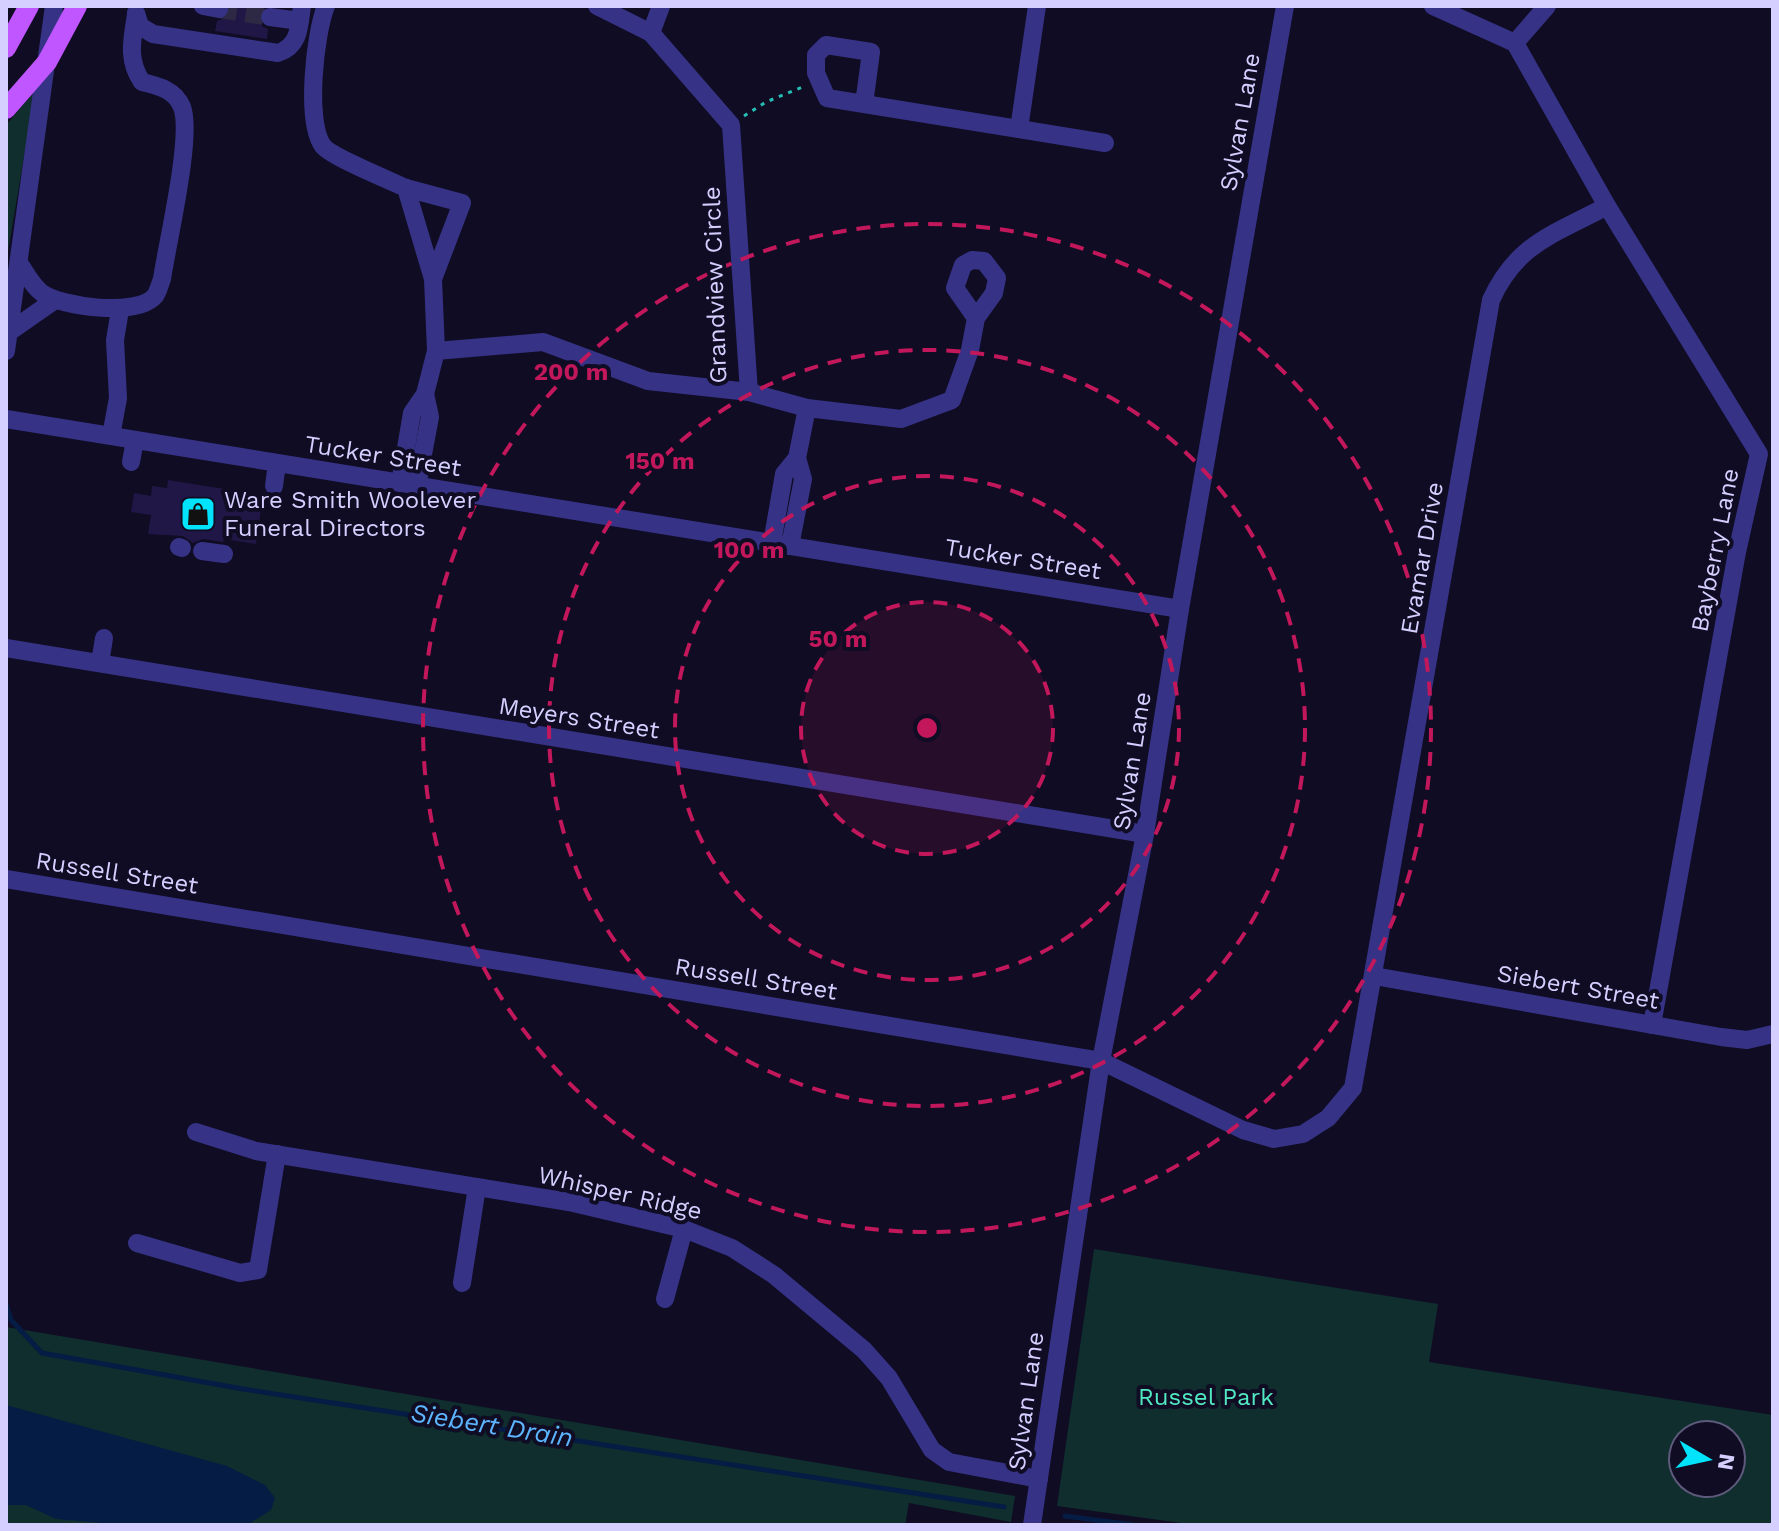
<svg xmlns="http://www.w3.org/2000/svg" width="1779" height="1531" viewBox="0 0 1779 1531" font-family="'Work Sans',sans-serif">
	<style>
		.green { fill: #0f2e2d; fill-rule: evenodd }
		.water { fill: #051c44 }
		.lines { fill: none; stroke-linecap: round; stroke-linejoin: round }
		.stream { stroke: #051c44; stroke-width: 5 }
		.building { fill: #201746 }
		.minor-tunnel { stroke: #2d2945; stroke-width: 18; stroke-dasharray: 18 9; stroke-linecap: butt }
		.path { stroke: #24beb4; stroke-width: 3; stroke-dasharray: 4 6; stroke-linecap: butt }
		.minor { stroke: #363387; stroke-width: 18 }
		.major { stroke: #bf56ff; stroke-width: 20 }
		.ring { fill: none; stroke: #c2185b; stroke-width: 4; stroke-dasharray: 14 10 }
		.labels { text-anchor: middle; dominant-baseline: central; stroke-width: 8; stroke-linejoin: round; paint-order: stroke }
		.street-label { font-size: 24px; fill: #d4cfff; stroke: #100c24 }
		.poi-label { font-size: 24px; fill: #d4cfff; stroke: #100c24; text-anchor: start }
		.park-label { font-size: 24px; fill: #51e9c2; stroke: #100c24 }
		.water-label { font-size: 26px; font-style: italic; fill: #5db5ff; stroke: #100c24 }
		.centre { fill: #c2185b; stroke: #100c24; stroke-width: 4 }
		.ring-label { font-size: 24px; text-anchor: middle; font-weight: bold; fill: #c2185b; stroke: #100c24; stroke-width: 8; stroke-linejoin: round; paint-order: stroke }
	</style>
	<rect width="100%" height="100%" fill="#100c24"/>
	<g class="green">
		<path d="M34,92L33,104L6,263V125Z"/>
		<path d="M1094,1249L1438,1304L1429,1362L1773,1415V1525H1196L1057,1506ZM1683,1435H1731V1483H1683Z"/>
		<path d="M6,1327L1015,1496L1011,1522L909,1503L905,1525H6Z"/>
	</g>
	<path class="water" d="M6,1405L227,1466L265,1485L275,1498L271,1510L247,1525H128L56,1519L26,1505H6Z"/>
	<g class="lines">
		<g class="stream">
			<path d="M6,1304L11,1320L42,1353L243,1389L1004,1507"/>
			<path d="M1065,1516L1134,1525"/>
		</g>
	</g>
	<g class="building">
		<path d="M230,6H265L258,16L262,26L268,29L267,39L215,31L217,21L228,17Z"/>
		<path d="M168,480L231,490L230,497L262,502L256,544L224,539L223,542L203,539L193,543L183,536L148,534L151,515L131,512L134,493L151,496L152,486L167,488Z"/>
	</g>
	<g class="lines">
		<path class="minor-tunnel" d="M219,9L270,17"/>
		<path class="path" d="M744,116L766,102L805,86"/>
		<g class="minor">
			<path d="M203,6L219,9"/>
			<path d="M326,6C315,33 305,122 323,146C330,156 391,181 406,188L433,279L436,351L425,394L412,413L400,483"/>
			<path d="M597,6L651,33L731,125L749,392"/>
			<path d="M1433,6L1515,43L1607,206L1759,454L1737,552L1652,1025"/>
			<path d="M136,13L140,26L153,34L278,53C300,46 299,26 302,6"/>
			<path d="M270,17L300,21"/>
			<path d="M651,33L661,6"/>
			<path d="M1515,43L1547,6"/>
			<path d="M864,104L871,52L826,45L816,55V73L827,98L1019,129L1037,6"/>
			<path d="M1019,129L1105,143"/>
			<path d="M406,188L462,203L433,279"/>
			<path d="M19,263C26,273 32,286 42,293C61,307 137,317 155,296C158,292 160,284 162,279C167,244 193,136 182,107C175,90 159,86 142,82C127,60 132,40 136,15"/>
			<path d="M9,332L55,300"/>
			<path d="M6,351L54,6"/>
			<path d="M436,351L543,342L648,381L749,392L807,408L901,419L952,400L970,350L976,318L994,293L997,278L984,261L972,260L963,265L955,288L976,318"/>
			<path d="M6,419L1180,609"/>
			<path d="M111,436L118,398L115,340L120,310"/>
			<path d="M131,462L135,440"/>
			<path d="M274,486L277,463"/>
			<path d="M417,486L430,417L425,394"/>
			<path d="M772,543L784,474L797,458L807,408"/>
			<path d="M790,546L803,479L797,458"/>
			<path d="M179,547L182,548"/>
			<path d="M202,551L224,554"/>
			<path d="M6,648L1145,834"/>
			<path d="M100,663L104,638"/>
			<path d="M6,879L1101,1061L1243,1130L1274,1139L1303,1134L1328,1118L1353,1088L1491,300C1517,243 1555,234 1607,206"/>
			<path d="M1374,976L1721,1037L1747,1040L1773,1034"/>
			<path d="M196,1132L256,1151L569,1202L684,1229L732,1248L774,1275L864,1350L889,1378L932,1450L949,1462L1039,1479"/>
			<path d="M137,1243L240,1273L258,1270L277,1154"/>
			<path d="M462,1283L477,1187"/>
			<path d="M665,1299L684,1229"/>
			<path d="M1032,1525L1101,1061L1145,834L1180,609L1285,6"/>
		</g>
		<g class="major">
			<path d="M6,48L29,6"/>
			<path d="M6,109L47,62L77,6"/>
		</g>
	</g>
	<circle cx="927" cy="728" r="126" fill="#c2185b" fill-opacity=".12"/>
	<g class="ring">
		<circle cx="927" cy="728" r="126"/>
		<circle cx="927" cy="728" r="252"/>
		<circle cx="927" cy="728" r="378"/>
		<circle cx="927" cy="728" r="504"/>
	</g>
	<defs>
		<symbol id="shop-square" viewBox="-11 -11 22 22"><rect x="-9" y="-9" width="18" height="18" rx="4" fill="#00e3fa" stroke="#100c24"/><path d="M-5-2.5h2.3a2.7 3.5 0 0 1 5.4 0H5L5.5 6h-11ZM-1.5-2.5h3a1.5 2.3 0 0 0-3 0Z" fill="#111"/></symbol>
	</defs>
	<g fill-rule="evenodd">
		<use href="#shop-square" x="178" y="494" width="40" height="40"/>
	</g>
	<g class="labels">
		<g class="street-label">
			<text transform="translate(1240 122) rotate(-80)">Sylvan Lane</text>
			<text transform="translate(715 285) rotate(-92)">Grandview Circle</text>
			<text transform="translate(383 456) rotate(9)">Tucker Street</text>
			<text transform="translate(1715 550) rotate(-79)">Bayberry Lane</text>
			<text transform="translate(1422 558) rotate(-80)">Evamar Drive</text>
			<text transform="translate(1023 559) rotate(9)">Tucker Street</text>
			<text transform="translate(579 718) rotate(9)">Meyers Street</text>
			<text transform="translate(1132 761) rotate(-81)">Sylvan Lane</text>
			<text transform="translate(117 873) rotate(9)">Russell Street</text>
			<text transform="translate(756 979) rotate(9)">Russell Street</text>
			<text transform="translate(1578 987) rotate(10)">Siebert Street</text>
			<text transform="translate(620 1193) rotate(13)">Whisper Ridge</text>
			<text transform="translate(1026 1401) rotate(-82)">Sylvan Lane</text>
		</g>
		<g class="poi-label">
			<text x="224" y="500">Ware Smith Woolever<tspan x="224" dy="28">Funeral Directors</tspan></text>
		</g>
		<g class="park-label">
			<text x="1206" y="1397">Russel Park</text>
		</g>
		<g class="water-label">
			<text transform="translate(492 1425) rotate(9)">Siebert Drain</text>
		</g>
	</g>
	<circle cx="927" cy="728" r="12" class="centre"/>
	<g class="ring-label">
		<text x="571" y="380">200 m</text>
		<text x="660" y="469">150 m</text>
		<text x="749" y="558">100 m</text>
		<text x="838" y="647">50 m</text>
	</g>
	<rect width="1779" height="1531" fill="none" stroke="#d4cfff" stroke-width="16"/>
	<g transform="translate(1707 1459) rotate(99)"><circle r="38" fill="#100c24" stroke="#5e5a7c" stroke-width="2"/>
	<path d="M0-6L14 30L0 20L-14 30Z" fill="#00e3fa"/>
	<text y="-12" font-size="22" font-weight="bold" text-anchor="middle" fill="#d4cfff">N</text>
	</g>
</svg>
